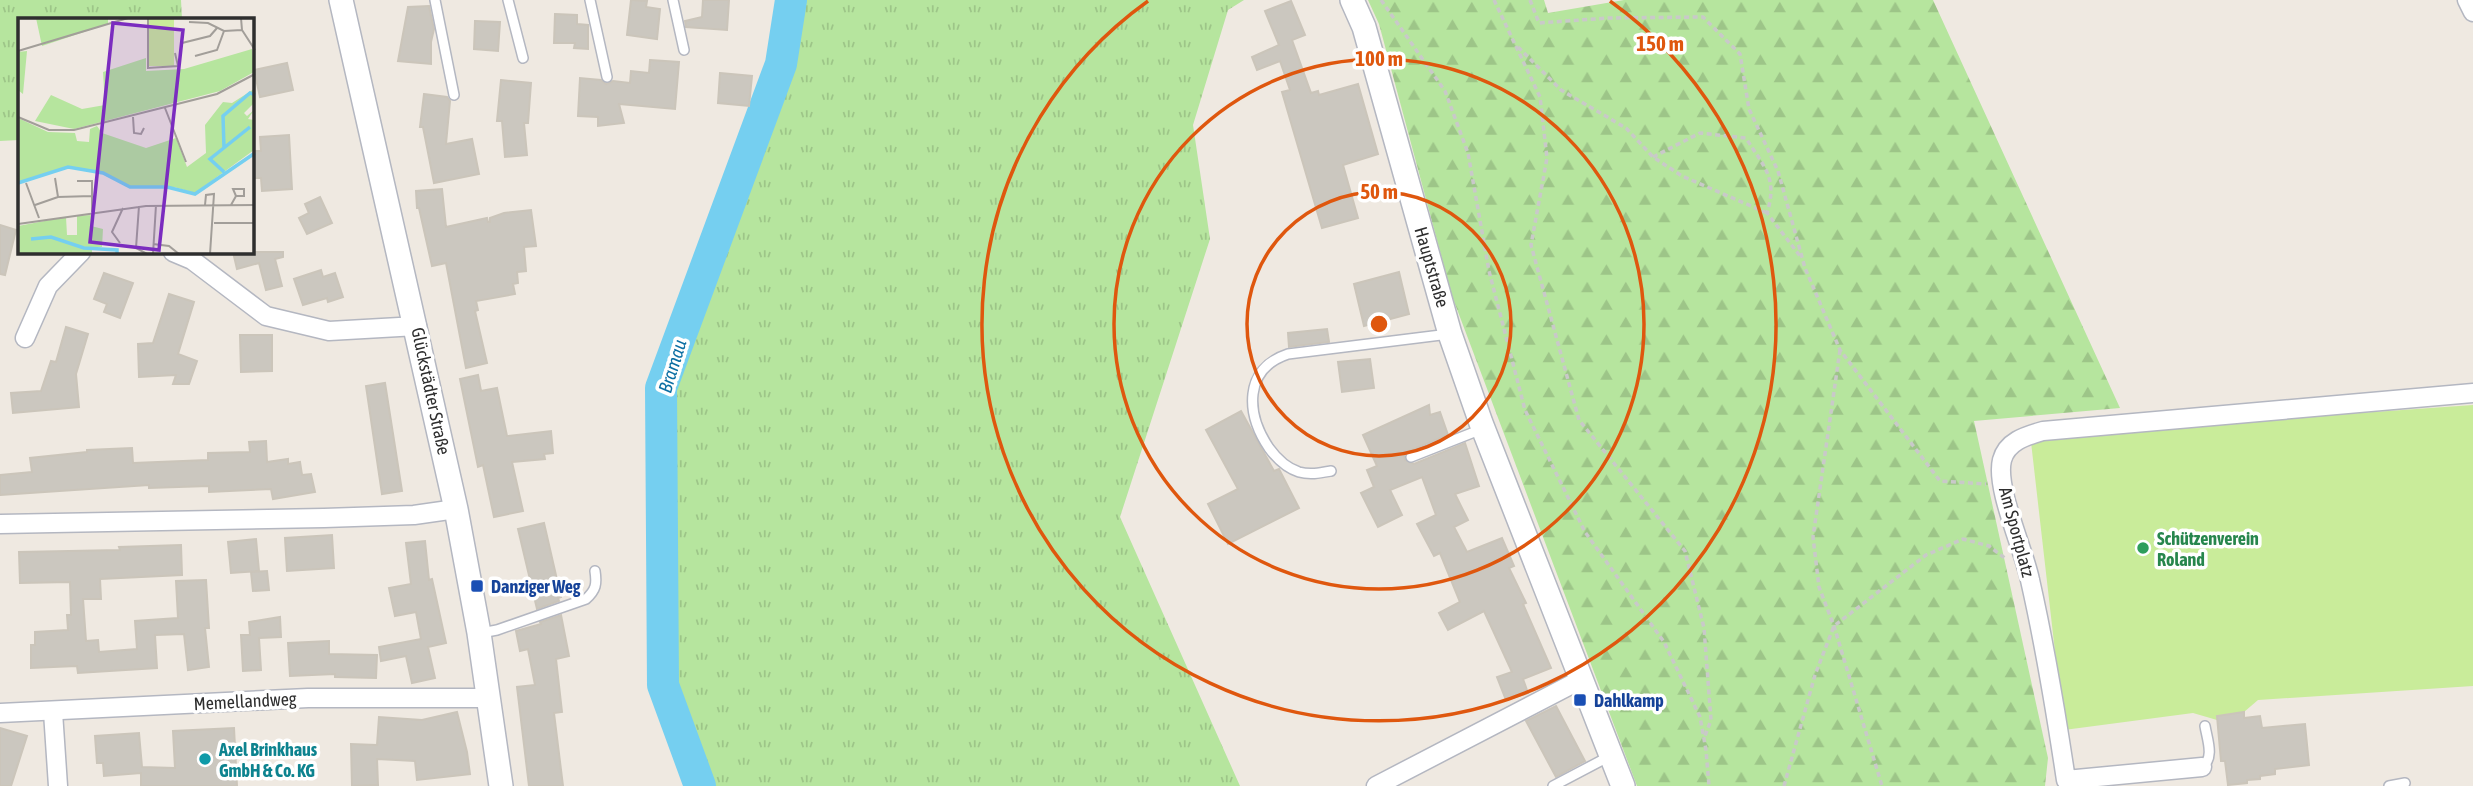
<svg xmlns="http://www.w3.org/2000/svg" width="2473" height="786" viewBox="0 0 2473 786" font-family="'Asap Condensed',sans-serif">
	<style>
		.grass { fill: url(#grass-tufts) }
		.forest { fill: url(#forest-firs) }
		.pitch { fill: #c9ec9a }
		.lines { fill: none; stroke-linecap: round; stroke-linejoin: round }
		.river { stroke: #75cff0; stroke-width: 32 }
		.building { fill: #cbc7bf; stroke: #cbc5ba; stroke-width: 2 }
		.service-casing { stroke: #b4b7c1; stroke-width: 12 }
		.minor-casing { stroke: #b4b7c1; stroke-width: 21 }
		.tertiary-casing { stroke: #b4b7c1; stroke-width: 26 }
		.path { stroke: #c9c9c9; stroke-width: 3.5; stroke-dasharray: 5 3.5; stroke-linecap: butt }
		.service { stroke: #fff; stroke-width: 9 }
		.minor { stroke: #fff; stroke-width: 18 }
		.tertiary { stroke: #fff; stroke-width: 23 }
		.ring { fill: none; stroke: #df570e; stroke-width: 3.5 }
		.leisure-dot { fill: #2e9e5b; stroke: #fff; stroke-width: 2.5 }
		.transit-dot { fill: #1a4fb4; stroke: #fff; stroke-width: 2.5 }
		.culture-dot { fill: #0f9aa8; stroke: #fff; stroke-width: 2.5 }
		.labels { text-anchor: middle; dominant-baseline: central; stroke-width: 7; stroke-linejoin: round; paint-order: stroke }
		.street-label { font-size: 18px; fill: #2e2e2e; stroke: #fff }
		.leisure-label { font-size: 18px; font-weight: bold; fill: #27864d; stroke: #fff; text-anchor: start }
		.transit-label { font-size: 18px; font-weight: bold; fill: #164399; stroke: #fff; text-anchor: start }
		.culture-label { font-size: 18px; font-weight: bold; fill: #0d838f; stroke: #fff; text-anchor: start }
		.water-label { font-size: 19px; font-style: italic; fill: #0d6fa3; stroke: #fff }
		.inset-river { fill: none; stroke: #75cff0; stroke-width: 3.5 }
		.inset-road { fill: none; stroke: #a29e99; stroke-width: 2 }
		.view { fill: #7b2cbf; fill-opacity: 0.15; stroke: #7b2cbf; stroke-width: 3.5 }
		.inset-edge { fill: none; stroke: #2e2e2e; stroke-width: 3.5 }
		.centre { fill: #df570e; stroke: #fff; stroke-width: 3.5 }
		.ring-label { font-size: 21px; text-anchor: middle; font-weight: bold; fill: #df570e; stroke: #fff; stroke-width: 7; stroke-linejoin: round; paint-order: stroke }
	</style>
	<defs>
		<pattern id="grass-tufts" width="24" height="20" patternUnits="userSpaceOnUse" patternTransform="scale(1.75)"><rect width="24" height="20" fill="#b6e59e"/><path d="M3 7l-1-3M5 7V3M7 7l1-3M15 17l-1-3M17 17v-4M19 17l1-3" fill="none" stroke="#9dc588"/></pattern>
		<pattern id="forest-firs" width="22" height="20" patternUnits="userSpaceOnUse" patternTransform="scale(1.75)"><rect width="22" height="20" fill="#b6e59e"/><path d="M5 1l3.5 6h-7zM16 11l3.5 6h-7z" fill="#9dc588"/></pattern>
	</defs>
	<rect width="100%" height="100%" fill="#efe9e1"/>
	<g class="grass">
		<path d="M0,0H181L182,19H19V140L0,141Z"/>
		<path d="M797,0H1244L1228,10L1193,125L1210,239L1120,517L1240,786H704L666,684L665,388L787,67Z"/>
	</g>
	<path class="forest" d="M1368,0H1544L1548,13L1624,0H1933L2120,408L1974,421L2048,758L2045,786H1637L1452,296L1379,24Z"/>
	<path class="pitch" d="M2473,405V686L2258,700L2244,712L2217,716V720L2193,713L2064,730L2031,442L2231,422Z"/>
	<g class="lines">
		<path class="river" d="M700,786L663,685L661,388L781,64L791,0"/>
	</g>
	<g class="building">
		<path d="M631,0L647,1L646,7L660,9L657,39L627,35Z"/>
		<path d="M703,0H729L727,30L686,27L685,21L702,17Z"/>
		<path d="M1291,1L1305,35L1292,40L1311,93L1318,91L1319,95L1358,84L1378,154L1343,165L1358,218L1322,228L1282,92L1290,90L1280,61L1257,70L1252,57L1279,45L1265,11Z"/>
		<path d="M429,6L434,29L431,42V64L398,61L408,7Z"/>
		<path d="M555,14L577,15V24L588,25V49L574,48L575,43H554Z"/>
		<path d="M475,21L500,22L498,51L474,49Z"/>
		<path d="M650,60L679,62L675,109L619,104L624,123L598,126V117L578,116L580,78L601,80L606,84L613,81L630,83L631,71L649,73Z"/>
		<path d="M287,63L293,90L260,97L254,70Z"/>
		<path d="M720,73L752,76L749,106L718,103Z"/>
		<path d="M501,80L531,83L528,123H524L527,155L505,157L502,121H497Z"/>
		<path d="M424,94L447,97L450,101L446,144L472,139L479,174L434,183L423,127H420Z"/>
		<path d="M289,135L292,189L262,191L261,178H252V151H261L260,137Z"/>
		<path d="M442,189L446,227L487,218L488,222H490V218L504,213L531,210L536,246L524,247L526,271L517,272L518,283L513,284L515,294L476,301L478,310L475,311L487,363L466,368L446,263L432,266L419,208H417L416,191Z"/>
		<path d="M320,197L332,223L307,234L299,218L309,213L305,204Z"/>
		<path d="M0,225L16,230L5,275L0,274Z"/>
		<path d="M233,252H283V257L275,259L282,286L266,290L259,263L237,269Z"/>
		<path d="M321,270L323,277L335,273L343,297L328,302L327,298L303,305L294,279Z"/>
		<path d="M1399,272L1409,314L1364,326L1354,284Z"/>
		<path d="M104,273L133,283L120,318L104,312L107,304L94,299Z"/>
		<path d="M169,294L194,302L178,354L197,361L189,384H173L176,375L139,377L138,344L153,343Z"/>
		<path d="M66,327L88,334L76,374L79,407L13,413L11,393L41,391L51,361L56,362Z"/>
		<path d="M1327,329L1329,342L1289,347L1288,333Z"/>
		<path d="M240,335H272V371L241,372Z"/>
		<path d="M1370,359L1374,388L1342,392L1338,362Z"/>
		<path d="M478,375L481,391L497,388L507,436L551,431L553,453L544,454L545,459L512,462L523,511L494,517L483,465L478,467L460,379Z"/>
		<path d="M385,383L402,491L382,494L366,386Z"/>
		<path d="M1429,405L1430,415L1440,412L1448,435L1408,451L1404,455L1405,460L1414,464L1465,443L1479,486L1455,494L1468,520L1454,527L1467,552L1502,538L1514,566L1509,568L1526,603L1523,604L1551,668L1523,679L1528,693L1506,700L1497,677L1512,672L1484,611L1448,630L1439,613L1460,602L1440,553L1434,556L1417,524L1436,515L1422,477L1390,490L1402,515L1378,527L1361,493L1374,487L1367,470L1377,466L1363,435Z"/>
		<path d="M1241,411L1274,471L1279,469L1299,508L1228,544L1208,504L1238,489L1206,430Z"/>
		<path d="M266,441L267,462L288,459V464L300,462L302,475L311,474L315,492L273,499L271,489L209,492V486L149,488V485L0,495V475L32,472L30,458L87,452V450L132,448L133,463L208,460V453L250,452L249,442Z"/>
		<path d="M544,523L561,597L558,598L559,601L537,609L518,529Z"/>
		<path d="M332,535L334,568L287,571L285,538Z"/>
		<path d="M256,539L259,571L231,573L228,542Z"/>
		<path d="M425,541L429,580L432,579L446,643L428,647L435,678L412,683L406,656L381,661L379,647L421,639L416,612L395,616L389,588L411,584L406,543Z"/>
		<path d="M181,545L182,575L100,579L101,599H83L86,641L98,640L99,652L137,649L135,621L178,618L176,581L206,580L209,628H205L209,667L188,670L184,634L155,635L157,668L78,673L77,666L31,668V645H35V632L68,630L67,615H71L70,582L20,583L19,552L120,550L119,547Z"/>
		<path d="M267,571L269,590L253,591L251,572Z"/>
		<path d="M561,615L569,656L556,659L562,712L554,713L563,786H529L517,687L535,685L528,649L520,651L516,631L541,624L540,622Z"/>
		<path d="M280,617L281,637L259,638L261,670L243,671L241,635H250L249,622Z"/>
		<path d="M329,641V654L377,655L376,678L335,677V674L290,676L288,643Z"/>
		<path d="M1556,706L1585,761L1556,777L1526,721Z"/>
		<path d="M457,712L467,752L470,774L417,780L415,761L377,759L378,785L352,786L351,744L377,745L379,717L422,720Z"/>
		<path d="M2244,712V718L2260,716L2262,728L2305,724L2309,765L2275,769V774L2260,776V779L2247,780V783L2228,785L2225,761H2221L2217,716Z"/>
		<path d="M0,728L27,736L11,786H0Z"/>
		<path d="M234,728L237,786H141V773L104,776L103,763H97L95,736L139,733L142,767L175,768L173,731Z"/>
	</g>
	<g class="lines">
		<defs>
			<g id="service">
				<path d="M435,0L454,95"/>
				<path d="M508,0L523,58"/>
				<path d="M590,0L607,77"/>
				<path d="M673,0L684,50"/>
				<path d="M1411,457L1482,429"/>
				<path d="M1331,471C1320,473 1310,475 1299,472C1286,468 1277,459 1269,448C1246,414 1243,369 1288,354L1449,334"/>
				<path d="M481,633L497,630L586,599C596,590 597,584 595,571"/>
				<path d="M2202,767C2215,758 2207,739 2205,726"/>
				<path d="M1553,786L1610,756"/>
				<path d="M2389,786L2405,783"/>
			</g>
			<g id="minor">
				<path d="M2467,0L2473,12"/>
				<path d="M173,252L192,260L266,316L329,331L417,326"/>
				<path d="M25,338L48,286L81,252"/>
				<path d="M0,524L324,518L414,515L456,509"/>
				<path d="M53,712L58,786"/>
				<path d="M0,713L308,698H490"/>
				<path d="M2202,767L2066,780C2056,713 2045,646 2030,580C2024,550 1995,488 2002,460C2007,441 2026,436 2043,431L2473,393"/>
				<path d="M1376,786L1582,679"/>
			</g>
			<g id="tertiary">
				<path d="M341,0L456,509L479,633L501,786"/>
				<path d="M1352,0L1364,27L1450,334L1481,423L1623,786"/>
			</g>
		</defs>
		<use href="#service" class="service-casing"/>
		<use href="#minor" class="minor-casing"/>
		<use href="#tertiary" class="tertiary-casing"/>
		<g class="path">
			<path d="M1381,0L1445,91L1468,153L1489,271L1525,410L1585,532L1664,642L1700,717L1706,750L1709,786"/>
			<path d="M1494,0L1540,97L1547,158L1531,245L1579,420L1685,551L1704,628L1711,720L1705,736"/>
			<path d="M1530,0L1539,23L1608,18L1703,17L1740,54L1749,109L1778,171L1805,268L1840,350L1940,481L1986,484"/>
			<path d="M1518,47L1561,90L1626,128L1653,157L1682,176L1767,213"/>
			<path d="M1653,157L1700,133L1746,138C1764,167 1778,178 1767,213L1800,256"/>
			<path d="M1840,350L1813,537L1819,587L1834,626L1882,786"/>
			<path d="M1784,786L1815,675L1834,626L1926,555L1963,539L1989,546L2006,559"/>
		</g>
		<use href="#service" class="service"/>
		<use href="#minor" class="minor"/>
		<use href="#tertiary" class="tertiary"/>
	</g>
	<g class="ring">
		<circle cx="1379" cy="324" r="132"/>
		<circle cx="1379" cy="324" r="265"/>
		<path d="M1610 1A397 397 0 1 1 1148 1"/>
	</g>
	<circle class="leisure-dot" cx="2143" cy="548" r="7"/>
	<g class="transit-dot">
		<rect x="470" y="579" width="14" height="14" rx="3.5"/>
		<rect x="1573" y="693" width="14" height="14" rx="3.5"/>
	</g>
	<circle class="culture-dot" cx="205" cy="759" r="7"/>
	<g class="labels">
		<g class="street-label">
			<text transform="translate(1432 267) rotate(74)">Hauptstraße</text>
			<text transform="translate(431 391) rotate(78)">Glückstädter Straße</text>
			<text transform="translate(2017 532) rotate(75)">Am Sportplatz</text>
			<text transform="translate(245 701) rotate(-3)">Memellandweg</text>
		</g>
		<g class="leisure-label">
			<text x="2157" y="538">Schützenverein<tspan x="2157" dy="21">Roland</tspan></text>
		</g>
		<g class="transit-label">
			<text x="491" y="586">Danziger Weg</text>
			<text x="1594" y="700">Dahlkamp</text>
		</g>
		<g class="culture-label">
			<text x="219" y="749">Axel Brinkhaus<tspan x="219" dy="21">GmbH &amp; Co. KG</tspan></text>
		</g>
		<g class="water-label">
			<text transform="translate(672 366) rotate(-73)">Bramau</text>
		</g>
	</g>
	<g transform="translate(18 18)">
		<rect width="236" height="236" fill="#efe9e1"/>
		<path d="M18,0H90V6L24,28ZM9,33L5,76L0,72V34ZM236,71V85L226,95L229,98L236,92L230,101L236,102V132L177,175L156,169H112L85,155L50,148L0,164V100L30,114L57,115L59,123L71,124L72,111L79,108L84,115L128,130L158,120L169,149L188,135L187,107L205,84L214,85ZM73,197V208L85,211L84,229H74V236H0V208L48,199L49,217H59V198Z" fill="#b6e59e"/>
		<path d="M234,31L236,54L202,73L56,111L17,103L33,77L64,91L87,87L85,54L128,40V53L166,51Z" fill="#b6e59e"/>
		<path d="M131,0H156V48H130Z" fill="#c9ec9a"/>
		<path class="inset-river" d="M206,130L205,98L232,75L237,77M206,154L192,141L232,109M0,165L50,149L85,155L112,169H149L177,176L237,135M13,221L33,219L66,230L99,232V236"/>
		<path class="inset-road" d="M130,0V50L160,48L157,35M223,0L224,12L237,32M171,4L190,5L206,13L224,12M164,25L192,18L199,10M0,33L110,0M177,38L199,32L206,13M147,90L168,144M0,99L31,112H56L199,76L237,56M115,99L116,115L123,116L126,110M37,160L40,179L74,178M59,163H74V194M8,165L21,200M17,187L40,179M187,187L188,177L196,176L192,236M213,187L218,178H226V171H215L218,178M121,188L118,230L129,236M196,205H237M0,206L128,188L237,187M102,225L94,214L105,190M135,226L151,228L161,236M135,236L138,187"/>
		<path class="view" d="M95,5L165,12L141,232L72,224Z"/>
		<rect width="236" height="236" class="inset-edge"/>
	</g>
	<circle cx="1379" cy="324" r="10" class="centre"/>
	<g class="ring-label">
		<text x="1660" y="51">150 m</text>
		<text x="1379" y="66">100 m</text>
		<text x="1379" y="199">50 m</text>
	</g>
</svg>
